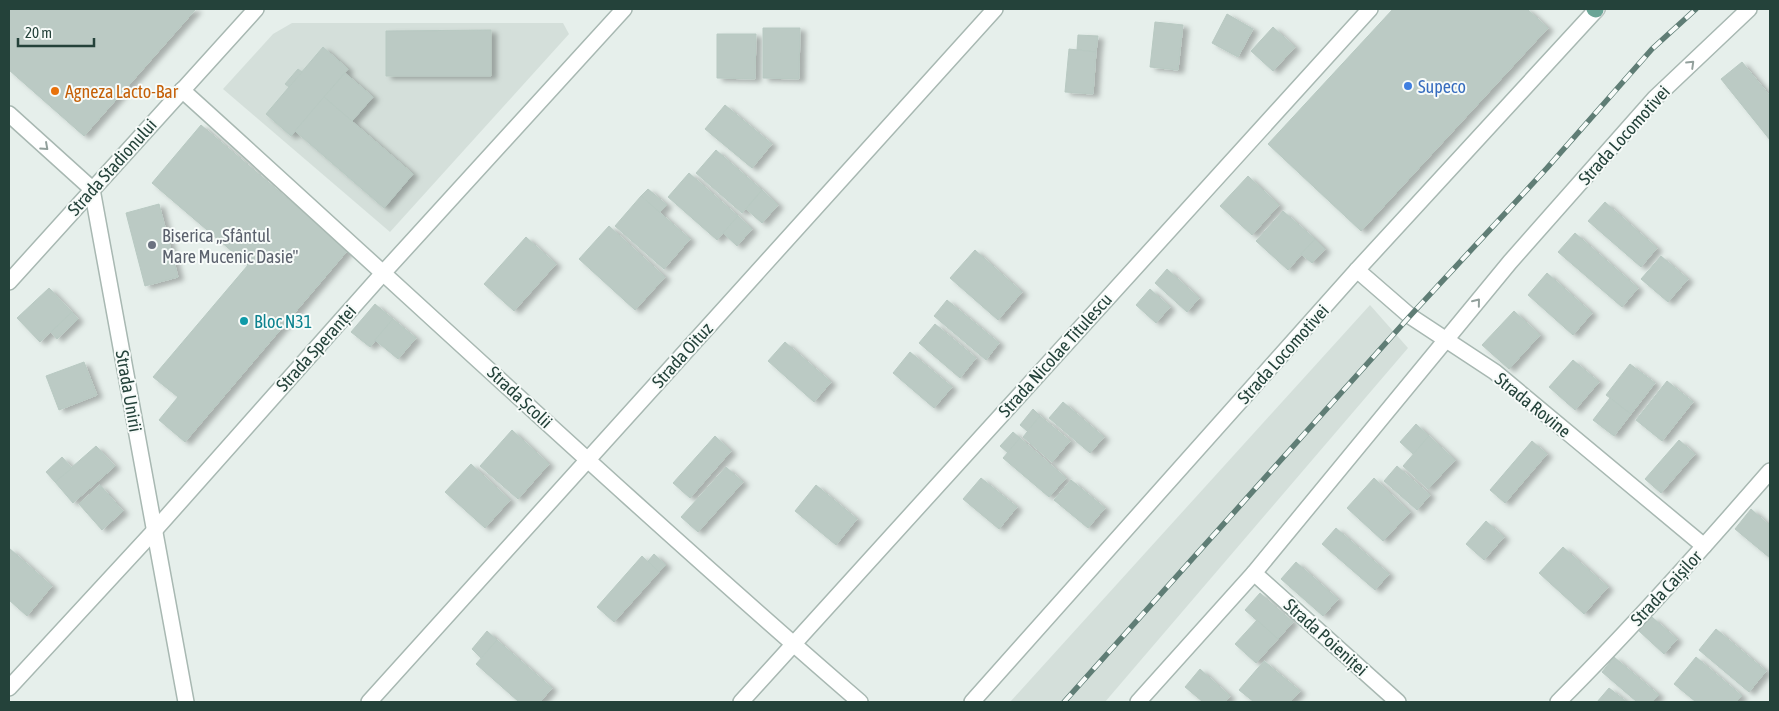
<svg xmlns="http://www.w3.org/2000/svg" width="1779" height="711" viewBox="0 0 1779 711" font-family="'Asap Condensed',sans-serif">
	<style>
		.built { fill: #d4dfda }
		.building { fill: #bbcac4; stroke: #b8c9c2; filter: url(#shadow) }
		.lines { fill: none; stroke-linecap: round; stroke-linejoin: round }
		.minor-casing { stroke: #a8b8b2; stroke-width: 18 }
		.major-casing { stroke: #c2cac8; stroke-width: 18 }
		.minor { stroke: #fff; stroke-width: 15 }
		.major { stroke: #6aa596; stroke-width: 15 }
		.rail-casing { stroke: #5f7d75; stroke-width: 5.5 }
		.rail { stroke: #f7fbf9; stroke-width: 4; stroke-dasharray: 11; stroke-linecap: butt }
		.oneway { stroke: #92a09c }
		.shop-dot { fill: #3f7fe0; stroke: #f7fbf9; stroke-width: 2 }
		.food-dot { fill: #e8710a; stroke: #f7fbf9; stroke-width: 2 }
		.worship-dot { fill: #6b7280; stroke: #f7fbf9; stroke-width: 2 }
		.culture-dot { fill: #0f9aa8; stroke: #f7fbf9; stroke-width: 2 }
		.labels { text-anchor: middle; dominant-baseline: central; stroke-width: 4; stroke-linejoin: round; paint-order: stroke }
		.shop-label { font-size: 18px; fill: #366cbe; stroke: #f7fbf9; text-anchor: start }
		.food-label { font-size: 18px; fill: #c56008; stroke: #f7fbf9; text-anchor: start }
		.street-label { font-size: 18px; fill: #24423a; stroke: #f7fbf9 }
		.worship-label { font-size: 18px; fill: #5b616d; stroke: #f7fbf9; text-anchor: start }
		.culture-label { font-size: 18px; fill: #0d838f; stroke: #f7fbf9; text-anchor: start }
	</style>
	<defs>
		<filter id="shadow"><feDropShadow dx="5.5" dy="3" stdDeviation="2.5" flood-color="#0004"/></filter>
	</defs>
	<rect width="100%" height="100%" fill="#e6efeb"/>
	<g class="built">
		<path d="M292,23H563L569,34L390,232L223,89L273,34Z"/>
		<path d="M1370,305L1408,348L1105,702H1010Z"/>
	</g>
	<g class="building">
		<path d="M9,9H196L84,136L9,70Z"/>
		<path d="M1393,9H1527L1548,28L1361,231L1268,144Z"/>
		<path d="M1227,14L1253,29L1238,57L1212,43Z"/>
		<path d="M1155,22L1183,25L1178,70L1150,67Z"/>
		<path d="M1273,27L1295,47L1273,71L1251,51Z"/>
		<path d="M763,28H800L799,79L763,78Z"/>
		<path d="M491,30V76H386V31Z"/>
		<path d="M717,34H756L755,79L717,78Z"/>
		<path d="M1078,35L1098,36L1096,52L1077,50Z"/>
		<path d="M323,47L348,69L291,136L266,114Z"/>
		<path d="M1069,49L1096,52L1093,94L1065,92Z"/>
		<path d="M1742,62L1770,96V140L1721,79Z"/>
		<path d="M298,69L302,72L289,87L285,84Z"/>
		<path d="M345,73L373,97L352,121L324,97Z"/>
		<path d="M324,97L413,174L384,208L295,131Z"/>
		<path d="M725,105L772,144L752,168L705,129Z"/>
		<path d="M201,125L348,250L185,442L159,420L178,397L153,377L248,265L152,183Z"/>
		<path d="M716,150L762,190L742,213L696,173Z"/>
		<path d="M689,173L738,216L717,240L668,197Z"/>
		<path d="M1248,176L1279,205L1252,235L1220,206Z"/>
		<path d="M648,189L667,205L659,213L641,196Z"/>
		<path d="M762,190L778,205L762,223L746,209Z"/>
		<path d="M641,196L690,239L664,269L615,226Z"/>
		<path d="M1605,202L1657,248L1641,267L1588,221Z"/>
		<path d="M159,204L178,277L145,286L126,213Z"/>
		<path d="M1283,211L1315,239L1288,270L1256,241Z"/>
		<path d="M738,216L752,229L737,246L723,233Z"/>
		<path d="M609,226L665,277L635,310L579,259Z"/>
		<path d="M1575,233L1638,288L1622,307L1558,252Z"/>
		<path d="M526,237L556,264L514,311L484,284Z"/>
		<path d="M1315,239L1325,249L1312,263L1301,254Z"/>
		<path d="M975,250L1022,292L998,320L950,278Z"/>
		<path d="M1661,256L1688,279L1668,302L1641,279Z"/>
		<path d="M1167,269L1199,298L1187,312L1155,283Z"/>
		<path d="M1547,273L1592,313L1573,335L1528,295Z"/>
		<path d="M49,288L72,312L40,342L17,318Z"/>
		<path d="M1150,289L1170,307L1156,323L1136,305Z"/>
		<path d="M947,300L999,343L986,360L934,316Z"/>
		<path d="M375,304L393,319L370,347L351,332Z"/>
		<path d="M1514,311L1540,335L1509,369L1482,345Z"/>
		<path d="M72,312L78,319L57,339L51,332Z"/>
		<path d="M393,319L416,338L398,359L375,340Z"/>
		<path d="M935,324L976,358L960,378L919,343Z"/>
		<path d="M785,342L831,382L814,402L768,361Z"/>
		<path d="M910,352L952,387L934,408L893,373Z"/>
		<path d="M1573,360L1599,382L1575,410L1549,387Z"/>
		<path d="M84,362L97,395L59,410L46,376Z"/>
		<path d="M1630,364L1655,383L1631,414L1606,395Z"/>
		<path d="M1667,381L1693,402L1662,441L1636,420Z"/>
		<path d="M1610,398L1631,414L1614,436L1593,420Z"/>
		<path d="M1063,402L1104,437L1090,453L1049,418Z"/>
		<path d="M1033,409L1040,416L1027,431L1020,425Z"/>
		<path d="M1040,416L1070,441L1052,462L1023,437Z"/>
		<path d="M1416,424L1429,436L1413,454L1400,442Z"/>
		<path d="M512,430L549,464L518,499L480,466Z"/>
		<path d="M1013,432L1020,438L1008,453L1000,446Z"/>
		<path d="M715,436L731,451L690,498L673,483Z"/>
		<path d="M1429,436L1455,460L1428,489L1403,466Z"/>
		<path d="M1020,438L1066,478L1049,497L1003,458Z"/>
		<path d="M1679,440L1695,454L1661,493L1645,479Z"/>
		<path d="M1532,441L1547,454L1505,503L1490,490Z"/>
		<path d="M96,446L115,466L73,503L55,482Z"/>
		<path d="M62,457L72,468L55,482L46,472Z"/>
		<path d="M471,464L510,500L485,528L445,492Z"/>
		<path d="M1397,466L1430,495L1417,510L1384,481Z"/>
		<path d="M726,467L743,482L698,532L681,517Z"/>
		<path d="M981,478L1017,507L999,529L963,499Z"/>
		<path d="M1374,478L1410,512L1383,541L1347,508Z"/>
		<path d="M1071,480L1105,508L1088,528L1054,500Z"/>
		<path d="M100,485L123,511L102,530L79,504Z"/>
		<path d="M816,485L857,519L836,545L795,511Z"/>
		<path d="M1751,509L1770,526V558L1735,529Z"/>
		<path d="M1486,521L1504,537L1484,560L1466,544Z"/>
		<path d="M1336,528L1389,574L1375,590L1322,544Z"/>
		<path d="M1563,547L1608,587L1584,614L1539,573Z"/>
		<path d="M9,548L52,586L27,616L9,600Z"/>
		<path d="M654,554L666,565L659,572L648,561Z"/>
		<path d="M642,556L659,572L614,622L597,607Z"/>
		<path d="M1296,562L1338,599L1323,616L1281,579Z"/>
		<path d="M1260,593L1293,622L1278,639L1245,610Z"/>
		<path d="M1652,617L1677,639L1664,654L1639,631Z"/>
		<path d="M1257,620L1278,639L1256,663L1235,644Z"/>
		<path d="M1716,629L1766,671L1749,692L1699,650Z"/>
		<path d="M487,631L497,640L481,658L472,649Z"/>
		<path d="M497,640L552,688L540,702H519L476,664Z"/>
		<path d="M1614,657L1659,695L1652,702H1637L1602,672Z"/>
		<path d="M1696,657L1742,696L1736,702H1696L1674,684Z"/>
		<path d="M1264,661L1300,691L1290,702H1254L1239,690Z"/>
		<path d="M1200,669L1230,696L1225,702H1203L1185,687Z"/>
		<path d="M1609,688L1627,702H1597Z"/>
	</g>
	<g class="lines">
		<defs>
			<g id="minor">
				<path d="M182,90C408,294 630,503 860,702"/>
				<path d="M9,114L92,189L186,702"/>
				<path d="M1357,270L1410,316L1495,372L1704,546"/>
				<path d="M9,282L256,9"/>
				<path d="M1254,573L1398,702"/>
				<path d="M9,688L154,531L384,272L624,9"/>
				<path d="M369,702L995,9"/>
				<path d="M741,702L1370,9"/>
				<path d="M972,702L1357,270L1597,9"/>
				<path d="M1138,702L1254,573L1510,262L1655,98L1749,9"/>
				<path d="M1558,702C1632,628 1701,550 1770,471"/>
			</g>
			<path id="major" d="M1594,9L1596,10"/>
		</defs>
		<use href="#minor" class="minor-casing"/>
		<use href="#major" class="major-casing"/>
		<use href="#minor" class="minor"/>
		<use href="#major" class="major"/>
		<defs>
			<path id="rail" d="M1064,702L1410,316L1547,168L1652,49L1696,9"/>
		</defs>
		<use href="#rail" class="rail-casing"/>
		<use href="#rail" class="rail"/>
	</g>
	<defs><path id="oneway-chevron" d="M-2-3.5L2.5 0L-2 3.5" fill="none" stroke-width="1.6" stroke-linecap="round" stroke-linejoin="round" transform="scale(1.25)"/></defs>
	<g class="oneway">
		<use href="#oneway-chevron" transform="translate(1691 64) rotate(-44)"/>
		<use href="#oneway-chevron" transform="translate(45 147) rotate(42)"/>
		<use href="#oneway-chevron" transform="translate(1477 302) rotate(-51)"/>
	</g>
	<circle class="shop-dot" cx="1408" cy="86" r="5"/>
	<circle class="food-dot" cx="55" cy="91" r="5"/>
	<circle class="worship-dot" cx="152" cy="245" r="5"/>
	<circle class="culture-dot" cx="244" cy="321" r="5"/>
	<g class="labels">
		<g class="shop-label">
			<text x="1418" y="86">Supeco</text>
		</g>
		<g class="food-label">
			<text x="65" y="91">Agneza Lacto-Bar</text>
		</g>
		<g class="street-label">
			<text transform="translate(1624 135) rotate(-48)">Strada Locomotivei</text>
			<text transform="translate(112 167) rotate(-48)">Strada Stadionului</text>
			<text transform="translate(316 348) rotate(-48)">Strada Speranței</text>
			<text transform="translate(1283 354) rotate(-48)">Strada Locomotivei</text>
			<text transform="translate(682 355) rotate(-48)">Strada Oituz</text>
			<text transform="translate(1055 355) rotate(-48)">Strada Nicolae Titulescu</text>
			<text transform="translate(129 391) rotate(80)">Strada Unirii</text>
			<text transform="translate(520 397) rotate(43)">Strada Școlii</text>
			<text transform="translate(1533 405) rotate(39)">Strada Rovine</text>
			<text transform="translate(1666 588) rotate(-47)">Strada Caișilor</text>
			<text transform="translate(1326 637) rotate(42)">Strada Poieniței</text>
		</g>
		<g class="worship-label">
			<text x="162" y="235">Biserica „Sfântul<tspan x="162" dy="21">Mare Mucenic Dasie"</tspan></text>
		</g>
		<g class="culture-label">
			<text x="254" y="321">Bloc N31</text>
		</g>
	</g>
	<rect width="1779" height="711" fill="none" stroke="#24423a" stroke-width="20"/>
	<path d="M18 38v8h76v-8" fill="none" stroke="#24423a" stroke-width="2.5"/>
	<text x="25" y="38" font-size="15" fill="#24423a" stroke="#f7fbf9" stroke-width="4" paint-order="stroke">20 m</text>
</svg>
